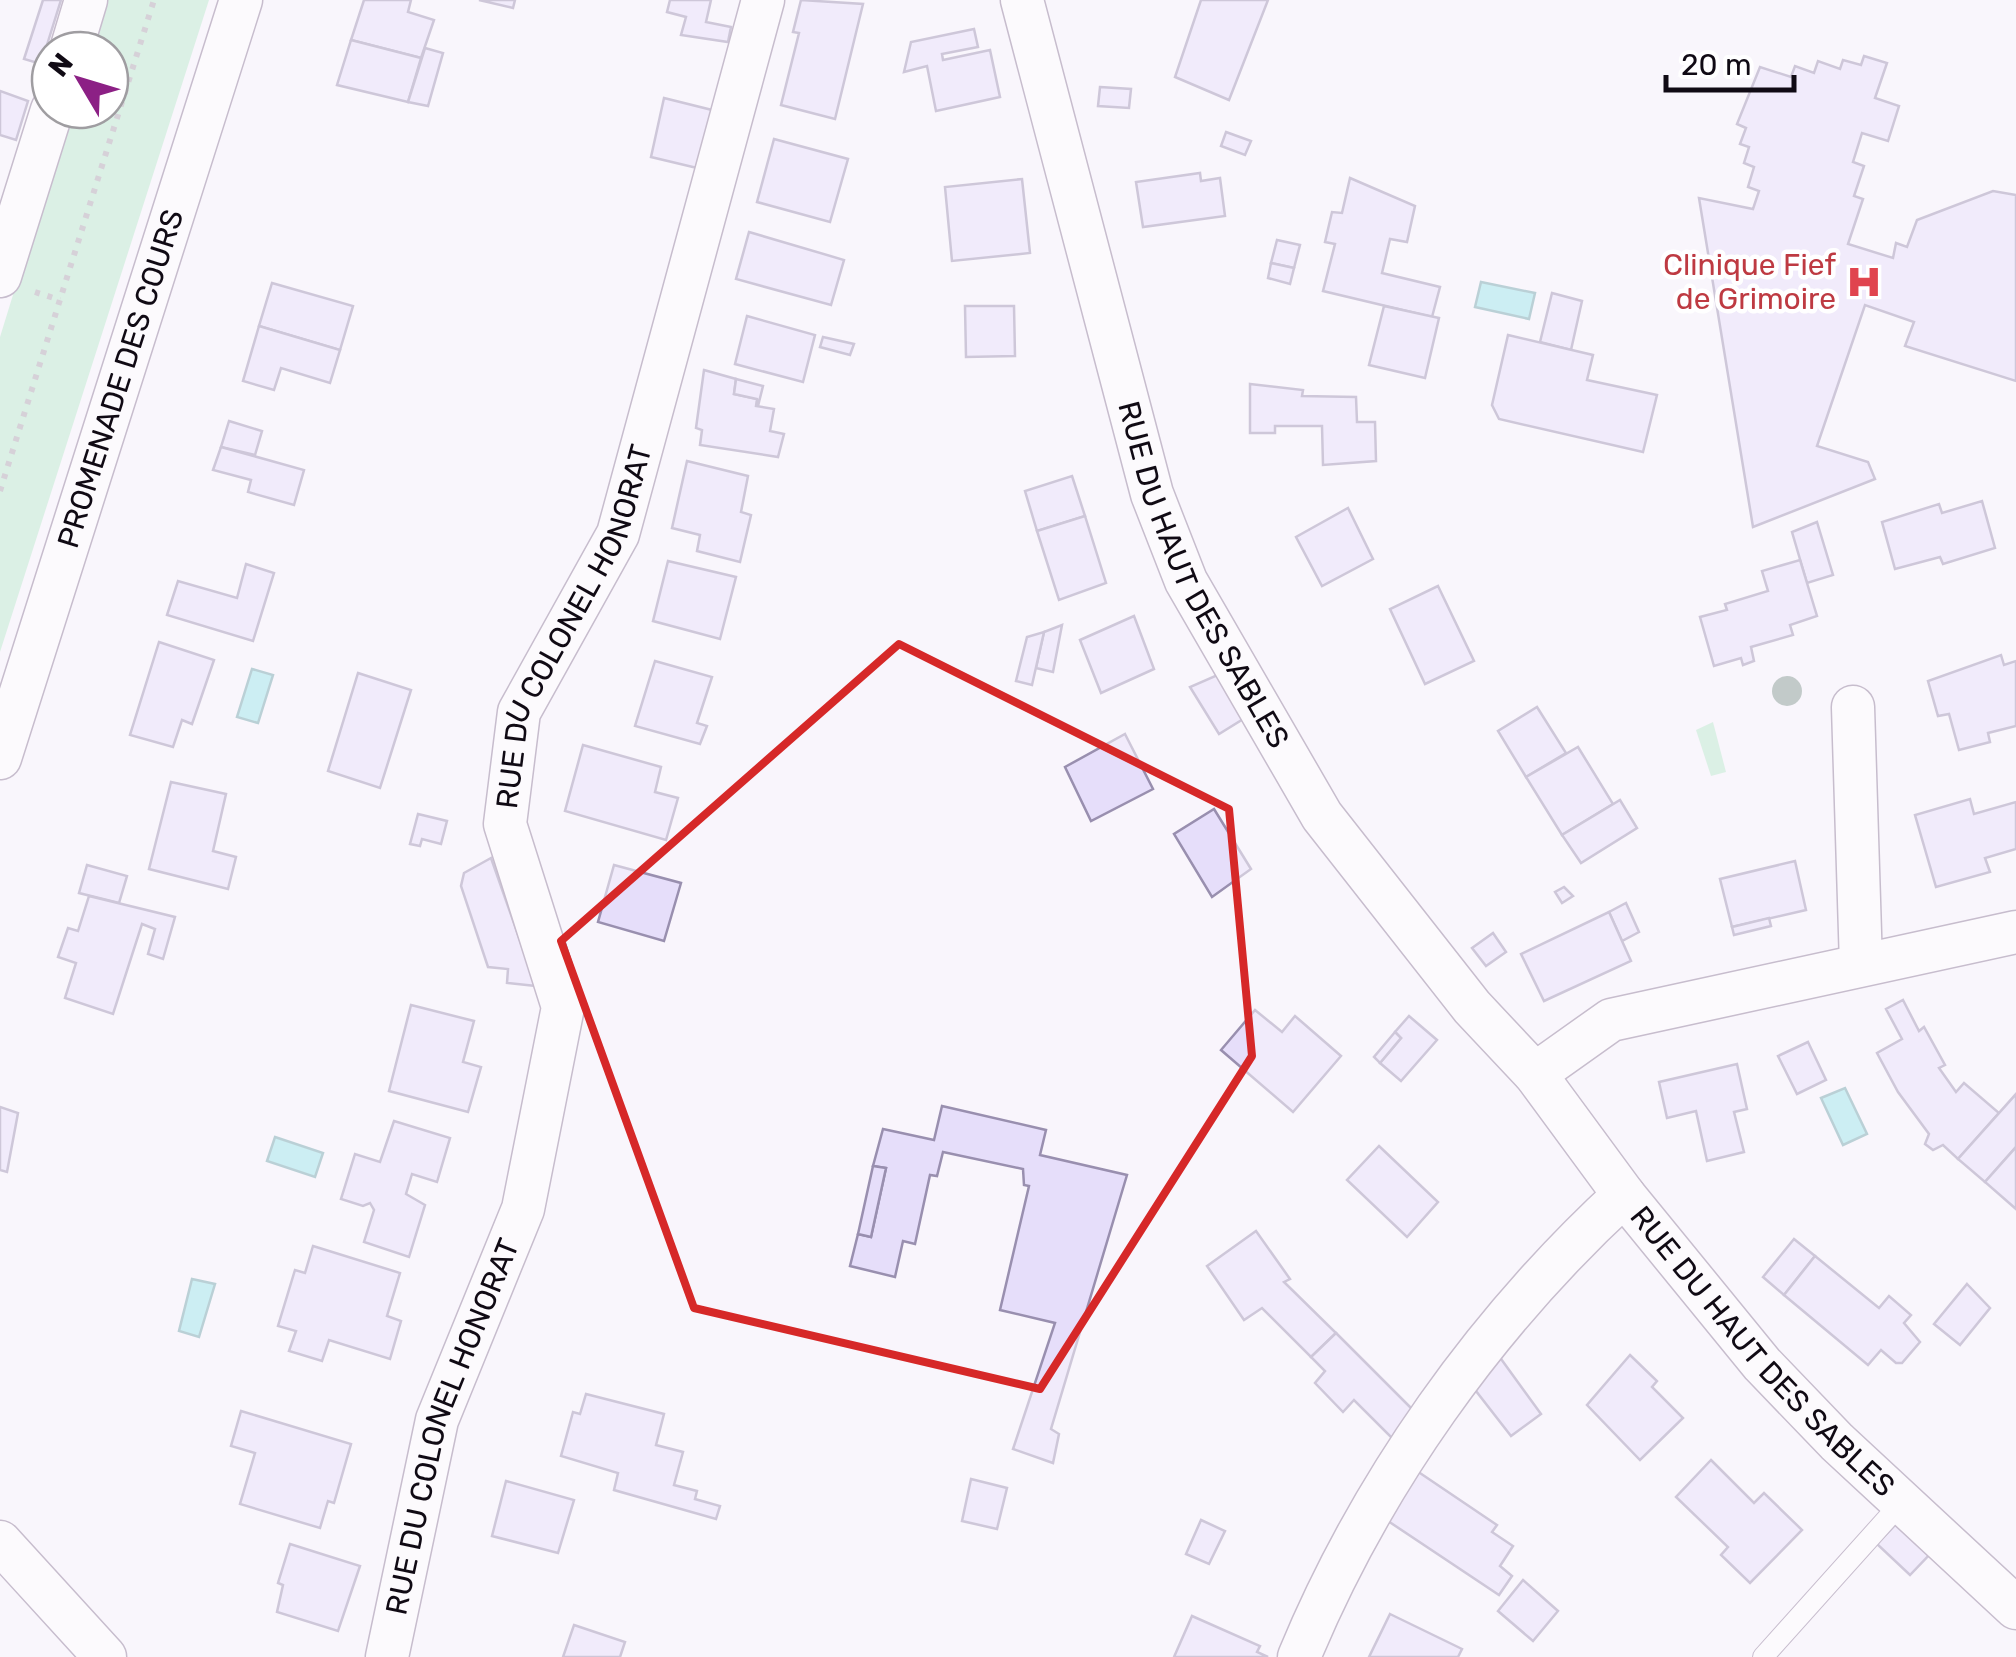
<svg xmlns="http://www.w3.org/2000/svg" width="2016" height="1657" viewBox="0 0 2016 1657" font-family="Rubik,sans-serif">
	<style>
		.green { fill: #b7e9cb }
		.water { fill: #96e5e9; stroke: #6ea3a9; stroke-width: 2.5 }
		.building { fill: #e6defa; stroke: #998faf; stroke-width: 2.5 }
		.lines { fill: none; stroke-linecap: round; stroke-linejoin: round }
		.lane-casing { stroke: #8a7896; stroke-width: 22 }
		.street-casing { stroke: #8a7896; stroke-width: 45 }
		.path { stroke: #aaa5ad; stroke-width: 6; stroke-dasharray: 5 8; stroke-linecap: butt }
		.lane { stroke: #fff; stroke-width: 20 }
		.street { stroke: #fff; stroke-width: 42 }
		.tree { fill: #7e958c }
		.marked { fill: none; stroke: #d62828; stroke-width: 8; stroke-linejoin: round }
		.labels { text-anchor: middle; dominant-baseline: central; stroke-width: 9; stroke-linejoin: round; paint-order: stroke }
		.health-label { font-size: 30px; fill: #be3a42; stroke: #fff; text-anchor: end }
		.street-label { font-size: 30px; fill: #100a14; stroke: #fff }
	</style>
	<rect width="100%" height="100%" fill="#f9f5fc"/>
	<g class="green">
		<path d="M104,0H209L0,652V337L70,110H110V50H88Z"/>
		<path d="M1713,722L1726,772L1711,776L1696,730Z"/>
	</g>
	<g class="water">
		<path d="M1481,282L1535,293L1529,319L1475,307Z"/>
		<path d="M252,669L273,675L258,723L237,717Z"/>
		<path d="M1845,1088L1867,1134L1843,1145L1821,1098Z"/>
		<path d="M275,1137L323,1153L315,1177L267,1161Z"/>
		<path d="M192,1279L215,1284L199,1337L179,1331Z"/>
	</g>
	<g class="building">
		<path d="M43,0H61L41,64L24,59Z"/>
		<path d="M364,0H411L408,12L434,20L421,58L351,40Z"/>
		<path d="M479,0H515L513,8Z"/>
		<path d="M670,0H711L706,22L731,27L728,42L681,35L686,17L667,12Z"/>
		<path d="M801,0L863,4L835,119L781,105L799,33L793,32Z"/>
		<path d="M1201,0H1268L1229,100L1175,77Z"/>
		<path d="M974,29L978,47L942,54L943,60L990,50L1000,97L936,111L927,66L904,72L911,42Z"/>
		<path d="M351,40L421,58L408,102L337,85Z"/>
		<path d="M425,48L443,53L428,106L408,102Z"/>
		<path d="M1864,56L1887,63L1875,98L1899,106L1888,141L1862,133L1853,162L1864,166L1854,196L1863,199L1848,244L1893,258L1896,243L1907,247L1917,220L1993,191L2016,195V381L1905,346L1914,322L1865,305L1817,446L1868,462L1875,479L1753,527L1699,198L1753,209L1759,191L1748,187L1754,167L1744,163L1749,147L1740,144L1746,128L1737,124L1760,67L1791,77L1795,66L1814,73L1818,61L1840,69L1843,60L1861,65Z"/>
		<path d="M1100,87L1131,89L1129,108L1098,106Z"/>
		<path d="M0,91L28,101L16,140L0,135Z"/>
		<path d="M664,98L712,110L697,168L651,157Z"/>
		<path d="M1226,132L1251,141L1245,155L1221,146Z"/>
		<path d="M774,139L848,159L830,222L757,202Z"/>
		<path d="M1200,173L1201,181L1220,178L1225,216L1143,227L1136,182Z"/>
		<path d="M1350,178L1415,206L1407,242L1390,239L1382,273L1440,287L1432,317L1323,291L1335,244L1325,242L1332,212L1342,213Z"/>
		<path d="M1022,179L1030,253L952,261L945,187Z"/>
		<path d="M749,232L844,260L831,305L736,279Z"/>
		<path d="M1277,240L1300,245L1294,268L1271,263Z"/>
		<path d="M1271,263L1294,268L1290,284L1268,278Z"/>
		<path d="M272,283L353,306L340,350L259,326Z"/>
		<path d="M1552,293L1582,301L1571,350L1540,342Z"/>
		<path d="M965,306H1014L1015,356L966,357Z"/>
		<path d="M1384,306L1439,318L1425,378L1369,365Z"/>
		<path d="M747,316L815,335L803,382L735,364Z"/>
		<path d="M259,326L340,350L330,383L281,368L274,390L243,381Z"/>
		<path d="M1508,335L1593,355L1587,380L1657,395L1643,452L1499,419L1492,405Z"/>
		<path d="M823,337L854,344L850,355L820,347Z"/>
		<path d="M704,370L736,379L734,394L757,399L756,406L774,409L770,431L784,434L778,457L700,445L702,430L696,428Z"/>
		<path d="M736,379L763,386L758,406L757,399L734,394Z"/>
		<path d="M1250,384L1303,390L1302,396L1356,397L1357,422H1375L1376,461L1323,465L1322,426H1275V433H1250Z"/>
		<path d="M229,421L262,431L255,455L221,447Z"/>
		<path d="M221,447L304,470L294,505L248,492L251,480L213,470Z"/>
		<path d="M687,461L748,476L741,512L751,515L740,562L697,551L700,535L672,528Z"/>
		<path d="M1072,476L1085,516L1037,531L1025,491Z"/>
		<path d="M1982,501L1995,548L1943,564L1940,557L1895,569L1882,522L1939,504L1942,513Z"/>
		<path d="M1348,508L1373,559L1322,586L1296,537Z"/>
		<path d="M1085,516L1106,583L1059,600L1037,531Z"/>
		<path d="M1817,522L1833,575L1807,583L1792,532Z"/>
		<path d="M1800,560L1817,616L1790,625L1793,635L1751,647L1754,661L1743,665L1741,658L1714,666L1700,617L1727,610L1725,604L1768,591L1762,571Z"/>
		<path d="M668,561L736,577L720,639L653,621Z"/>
		<path d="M246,564L274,573L253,641L167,615L178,581L237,598Z"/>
		<path d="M1438,586L1474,661L1425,684L1390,609Z"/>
		<path d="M1134,616L1154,669L1101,693L1080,640Z"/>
		<path d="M1062,625L1053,672L1036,668L1044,632Z"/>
		<path d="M1044,632L1032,685L1016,681L1027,637Z"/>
		<path d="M159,642L214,660L192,724L182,720L173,747L130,735Z"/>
		<path d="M2001,655L2004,665L2016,661V726L1988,733L1990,742L1959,750L1949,714L1938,716L1928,681Z"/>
		<path d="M655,661L712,677L697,723L707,726L700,744L635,726Z"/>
		<path d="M358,673L411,690L380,788L328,771Z"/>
		<path d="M1222,673L1248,716L1219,734L1190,687Z"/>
		<path d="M1537,707L1566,753L1526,777L1498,731Z"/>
		<path d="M1125,734L1153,789L1091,821L1065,767Z"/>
		<path d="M583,745L661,767L655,792L678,798L666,840L565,811Z"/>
		<path d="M1578,747L1613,804L1562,835L1526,777Z"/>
		<path d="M171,782L226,794L213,851L236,857L228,889L149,869Z"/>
		<path d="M1970,799L1974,814L2016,802V849L1985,858L1990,872L1936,887L1915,815Z"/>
		<path d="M1620,800L1637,828L1581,863L1562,835Z"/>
		<path d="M1214,809L1251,869L1212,897L1174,834Z"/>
		<path d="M418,814L447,821L441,844L422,839L420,846L410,844Z"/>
		<path d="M491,858L536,986L507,983L508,969L488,967L461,886L464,873Z"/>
		<path d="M1795,861L1806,910L1732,927L1720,879Z"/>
		<path d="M87,865L127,876L119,903L79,893Z"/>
		<path d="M614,865L681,883L664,941L598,922Z"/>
		<path d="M1564,887L1573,896L1562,903L1555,892Z"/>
		<path d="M89,896L175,917L163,959L148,954L155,929L142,924L113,1014L65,998L76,963L58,957L68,928L78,931Z"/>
		<path d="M1626,903L1639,932L1622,941L1609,912Z"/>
		<path d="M1609,912L1631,961L1544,1001L1521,954Z"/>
		<path d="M1769,918L1771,926L1734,935L1732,927Z"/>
		<path d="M1493,933L1506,952L1486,966L1472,948Z"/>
		<path d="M1903,1000L1919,1031L1924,1027L1945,1065L1939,1068L1956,1092L1964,1083L1999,1113L1958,1159L1943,1145L1933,1150L1925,1144L1929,1134L1898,1092L1877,1053L1902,1039L1886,1009Z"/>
		<path d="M411,1005L474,1021L463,1062L481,1067L468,1112L389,1091Z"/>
		<path d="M1255,1010L1282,1032L1295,1016L1341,1056L1293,1112L1221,1050Z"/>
		<path d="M1409,1016L1437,1040L1401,1081L1380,1063L1401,1038L1395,1032Z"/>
		<path d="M1395,1032L1401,1038L1380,1063L1374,1057Z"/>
		<path d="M1808,1042L1826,1080L1797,1094L1778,1056Z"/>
		<path d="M1737,1064L1747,1109L1734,1112L1744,1152L1707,1161L1696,1111L1667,1118L1659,1082Z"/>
		<path d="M2016,1094V1147L1985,1182L1958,1159Z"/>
		<path d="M942,1106L1046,1130L1040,1155L1127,1175L1051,1429L1059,1434L1053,1463L1013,1449L1055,1323L1000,1310L1029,1186L1024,1185L1023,1169L943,1152L937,1176L930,1175L915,1244L903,1241L895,1277L850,1266L858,1234L871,1237L886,1168L873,1166L883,1129L934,1140Z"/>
		<path d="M0,1107L18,1113L7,1172L0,1170Z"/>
		<path d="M394,1121L450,1138L437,1182L412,1174L406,1194L425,1205L409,1257L364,1242L374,1210L370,1203L363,1206L341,1199L355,1154L380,1162Z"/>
		<path d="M1379,1146L1438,1202L1407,1237L1347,1180Z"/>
		<path d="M2016,1147V1209L1985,1182Z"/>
		<path d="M873,1166L886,1168L871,1237L858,1234Z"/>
		<path d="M1256,1231L1290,1279L1284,1282L1336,1333L1311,1357L1262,1308L1244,1320L1207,1266Z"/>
		<path d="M1794,1239L1815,1256L1784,1295L1763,1277Z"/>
		<path d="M313,1246L400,1273L387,1316L401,1321L390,1359L329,1340L322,1361L289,1351L296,1331L278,1326L295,1270L305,1273Z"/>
		<path d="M1815,1256L1879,1308L1889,1296L1911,1315L1904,1323L1920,1342L1902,1363H1896L1881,1350L1868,1365L1784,1295Z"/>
		<path d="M1967,1284L1990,1308L1960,1345L1934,1324Z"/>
		<path d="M1336,1333L1421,1418L1401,1447L1354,1400L1343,1412L1315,1383L1325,1371L1311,1357Z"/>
		<path d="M1496,1352L1541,1414L1511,1436L1469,1382Z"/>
		<path d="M1630,1355L1657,1381L1652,1387L1683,1418L1640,1460L1587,1405Z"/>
		<path d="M586,1394L664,1414L656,1445L683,1452L674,1485L697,1491L695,1499L720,1506L716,1519L614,1490L618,1473L561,1456L573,1412L580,1414Z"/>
		<path d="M241,1411L351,1444L334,1503L328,1501L320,1528L240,1504L255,1453L231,1446Z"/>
		<path d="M1711,1460L1754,1503L1764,1493L1802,1530L1750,1583L1721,1555L1728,1547L1676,1497Z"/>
		<path d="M1414,1469L1497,1525L1492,1532L1513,1546L1500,1566L1512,1576L1499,1595L1379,1515Z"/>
		<path d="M971,1479L1007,1488L997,1529L962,1521Z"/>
		<path d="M506,1481L574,1500L558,1553L492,1536Z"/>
		<path d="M1201,1520L1225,1531L1209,1564L1186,1554Z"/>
		<path d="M1898,1522L1931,1553L1910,1575L1877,1544Z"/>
		<path d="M290,1544L360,1566L338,1631L277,1612L283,1585L278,1583Z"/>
		<path d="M1523,1580L1558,1611L1533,1641L1498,1611Z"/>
		<path d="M1390,1614L1462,1649L1458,1657H1369Z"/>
		<path d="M1192,1616L1260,1646L1257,1652L1268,1657H1174Z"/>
		<path d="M574,1625L625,1642L620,1657H563Z"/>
	</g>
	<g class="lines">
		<defs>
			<path id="lane" d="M1763,1657L1902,1502"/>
			<g id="street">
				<path id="s1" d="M1022,0L1152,494L1186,581L1322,816L1472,1007L1535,1074L1624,1195L1762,1364L1837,1442L2016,1608"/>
				<path d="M71,50L86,0"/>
				<path d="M0,276L52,110"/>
				<path d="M1853,707L1861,965"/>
				<path id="s2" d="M0,758L241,0"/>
				<path d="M1535,1074L1611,1020L2016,932"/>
				<path d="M0,1542L105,1657"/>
				<path id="s3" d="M387,1657L437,1420L523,1209L563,1007L505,824L519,712L618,534L763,0"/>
				<path d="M1299,1657C1371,1483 1486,1322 1624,1195"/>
			</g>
		</defs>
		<use href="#lane" class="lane-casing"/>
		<use href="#street" class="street-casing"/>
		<g class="path">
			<path d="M35,292L60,300"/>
			<path d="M0,491L154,0"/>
		</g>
		<use href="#lane" class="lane"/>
		<use href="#street" class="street"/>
	</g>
	<circle class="tree" cx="1787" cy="691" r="15"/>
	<path d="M0 0H2016V1657H0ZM899,644L1229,809L1252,1056L1040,1389L694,1308L561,941Z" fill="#f9f5fc" fill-opacity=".55" fill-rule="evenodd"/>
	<path class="marked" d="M899,644L1229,809L1252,1056L1040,1389L694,1308L561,941Z"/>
	<defs>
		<symbol id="hospital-bare" viewBox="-9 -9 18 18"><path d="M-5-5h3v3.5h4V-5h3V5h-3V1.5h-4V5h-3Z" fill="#e0444e" stroke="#fff" stroke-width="2.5" paint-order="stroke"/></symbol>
	</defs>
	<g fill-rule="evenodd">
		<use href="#hospital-bare" x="1839" y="257" width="50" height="50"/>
	</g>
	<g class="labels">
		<g class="health-label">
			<text x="1836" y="265">Clinique Fief<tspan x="1836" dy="34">de Grimoire</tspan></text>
		</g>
		<g class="street-label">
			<text stroke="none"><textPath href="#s2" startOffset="398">PROMENADE DES COURS</textPath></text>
			<text stroke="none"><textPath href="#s1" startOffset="605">RUE DU HAUT DES SABLES</textPath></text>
			<text stroke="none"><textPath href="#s3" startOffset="1080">RUE DU COLONEL HONORAT</textPath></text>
			<text stroke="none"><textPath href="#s1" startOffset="1570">RUE DU HAUT DES SABLES</textPath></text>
			<text stroke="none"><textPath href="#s3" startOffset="240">RUE DU COLONEL HONORAT</textPath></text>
		</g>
	</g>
	<g transform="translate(80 80) rotate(308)"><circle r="48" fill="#ffffff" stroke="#9f9da1" stroke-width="2.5"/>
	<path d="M0-8L18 38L0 25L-18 38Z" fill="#8c2085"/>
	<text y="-15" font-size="28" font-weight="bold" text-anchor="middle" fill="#100a14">N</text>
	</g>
	<path d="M1666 75v15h128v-15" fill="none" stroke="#100a14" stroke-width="5"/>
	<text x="1681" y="75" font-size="30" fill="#100a14" stroke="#ffffff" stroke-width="8" paint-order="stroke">20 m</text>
</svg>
